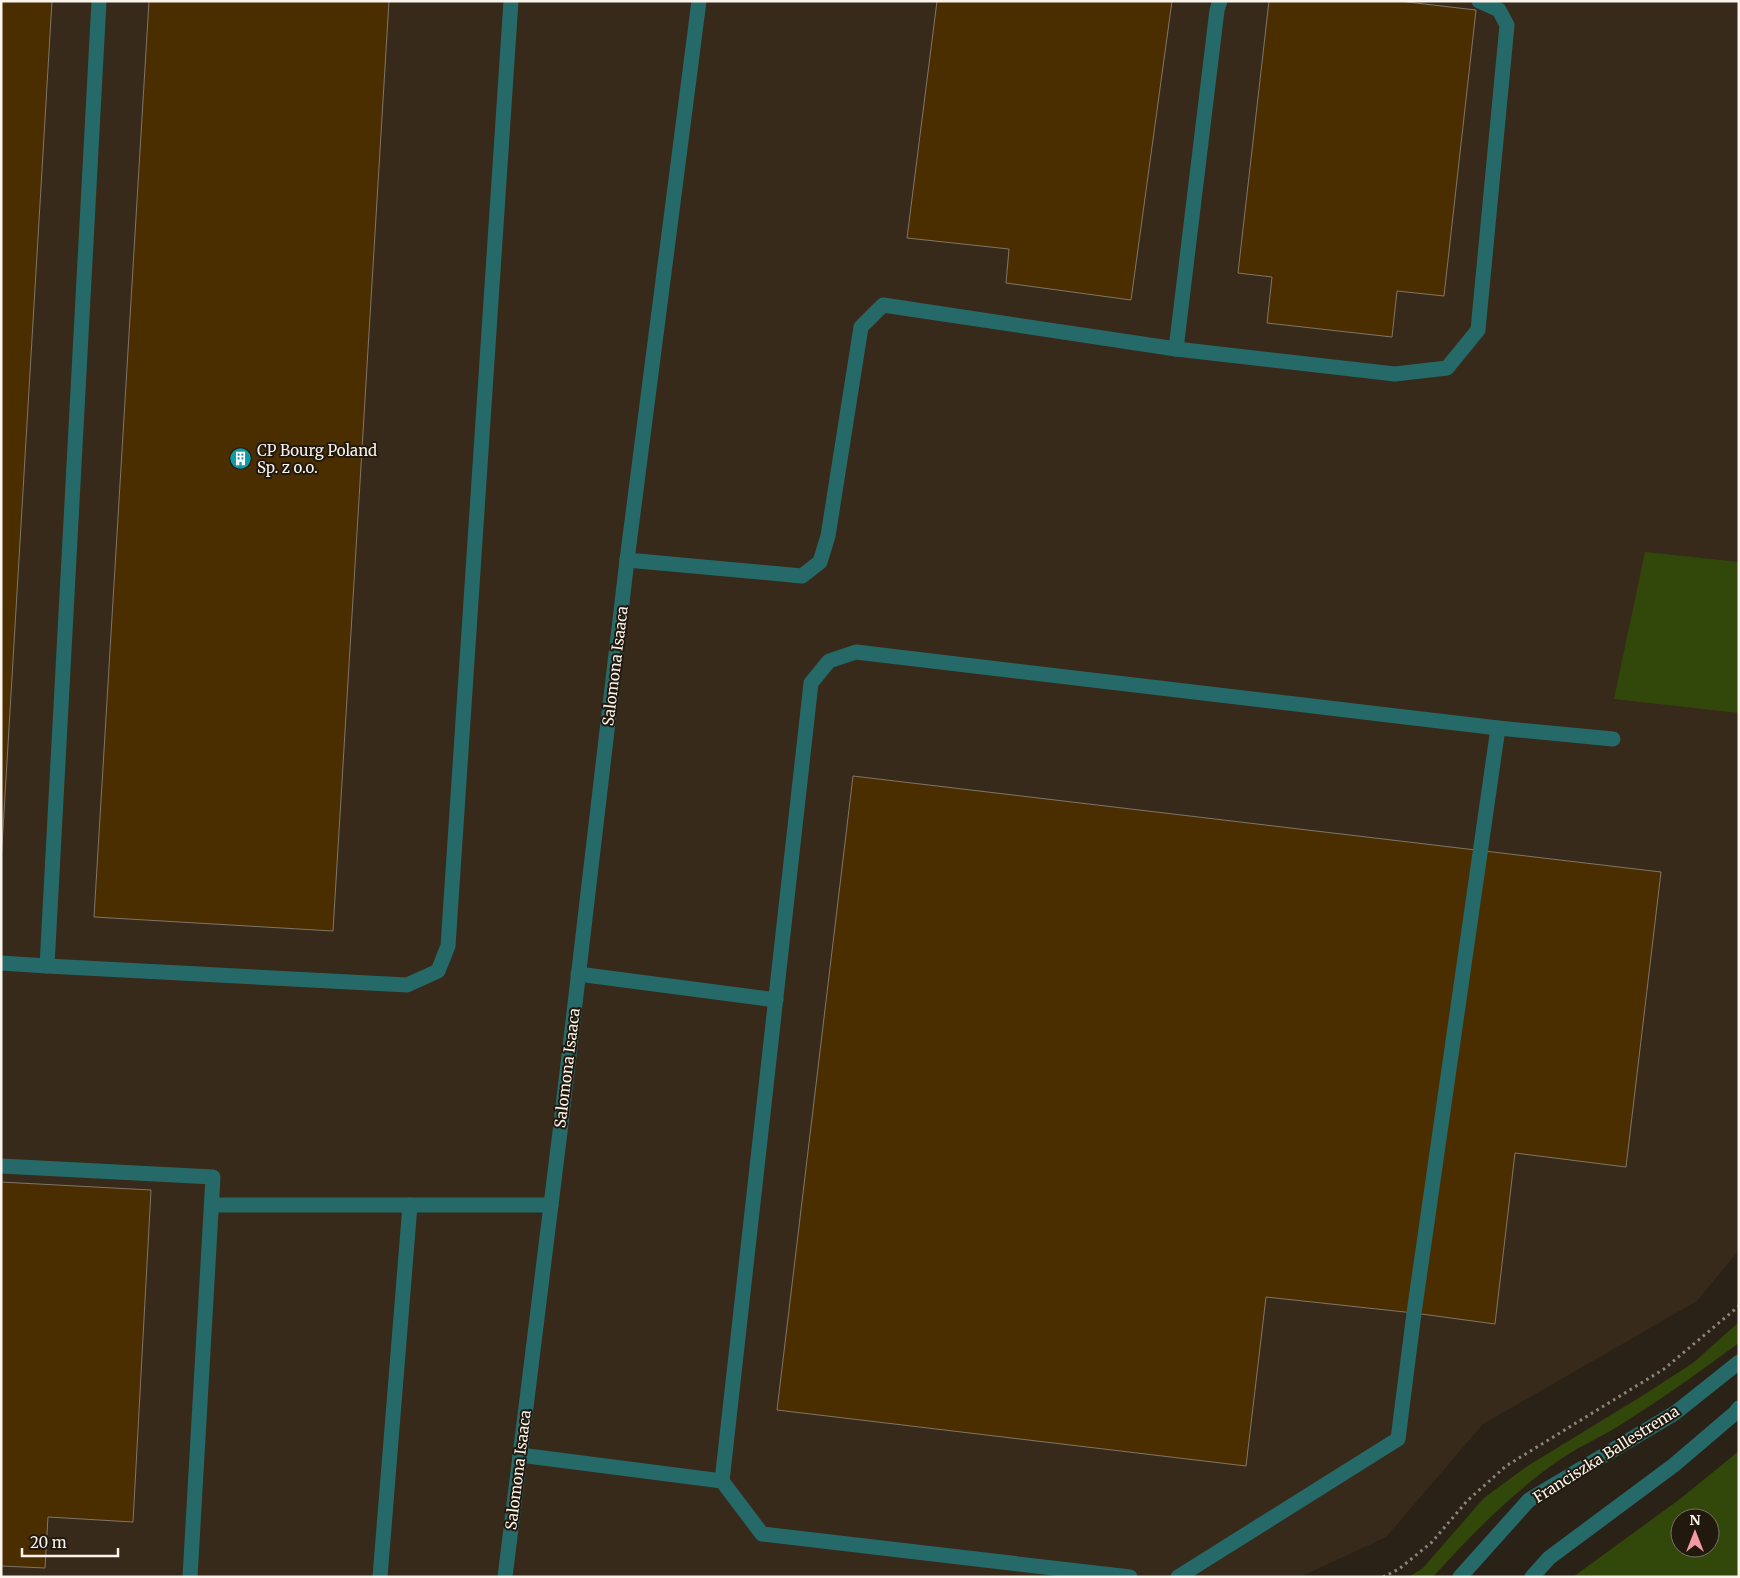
<svg xmlns="http://www.w3.org/2000/svg" width="1740" height="1578" viewBox="0 0 1740 1578" font-family="Merriweather,serif">
	<style>
		.built { fill: #372a1a }
		.green { fill: #32480a; fill-rule: evenodd }
		.building { fill: #4b2e00; stroke: #807569 }
		.lines { fill: none; stroke-linecap: round; stroke-linejoin: round }
		.path { stroke: #8c857b; stroke-width: 3; stroke-dasharray: 2.5 4; stroke-linecap: butt }
		.minor { stroke: #256a69; stroke-width: 15 }
		.labels { text-anchor: middle; dominant-baseline: central; stroke-width: 4; stroke-linejoin: round; paint-order: stroke }
		.poi-label { font-size: 15px; fill: #faf4ec; stroke: #21190e; text-anchor: start }
		.street-label { font-size: 15px; fill: #faf4ec; stroke: #21190e }
	</style>
	<rect width="100%" height="100%" fill="#2b2217"/>
	<path class="built" d="M1,1H1739V1250L1697,1301L1483,1424L1386,1537L1300,1577H1Z"/>
	<g class="green">
		<path d="M1645,552L1739,562V713L1614,699Z"/>
		<path d="M1739,1322V1343C1699,1372 1659,1401 1617,1427C1597,1439 1574,1449 1555,1463C1509,1496 1471,1535 1433,1577H1409L1423,1568L1484,1498L1526,1467L1642,1396L1693,1363Z"/>
		<path d="M1739,1451V1577H1573L1680,1499ZM1680,1518H1710V1548H1680Z"/>
	</g>
	<g class="building">
		<path d="M1,1H52L1,863Z"/>
		<path d="M149,1H389L333,931L94,917Z"/>
		<path d="M937,1H1172L1131,300L1006,283L1009,249L907,238Z"/>
		<path d="M1269,1H1399L1476,10L1444,296L1397,291L1392,337L1267,323L1272,277L1238,273Z"/>
		<path d="M853,776L1661,872L1626,1167L1515,1153L1495,1324L1414,1313L1266,1297L1246,1466L777,1410Z"/>
		<path d="M1,1182L151,1190L133,1522L48,1517L45,1568L1,1566Z"/>
	</g>
	<g class="lines">
		<path class="path" d="M1383,1577L1399,1569L1432,1542L1467,1501L1506,1466L1664,1369L1739,1306"/>
		<g class="minor">
			<path d="M99,1L47,966L407,985L438,971L448,946L511,1"/>
			<path d="M1176,349L1217,10L1220,1"/>
			<path d="M627,560L802,576L820,562L828,536L861,327L883,305L1176,349L1395,374L1447,368L1478,330L1507,25L1499,10L1479,1"/>
			<path d="M1,963L47,966"/>
			<path d="M578,974L776,1000"/>
			<path d="M1,1166L213,1177L190,1577"/>
			<path d="M212,1205H551"/>
			<path d="M520,1455L722,1481L762,1534L1130,1577"/>
			<path d="M722,1481L811,683L829,661L856,652L1498,728"/>
			<path d="M380,1577L410,1205"/>
			<path d="M505,1577L560,1132L627,560L699,1"/>
			<path d="M1178,1577L1398,1439L1414,1313L1498,728L1613,739"/>
			<path d="M1460,1577L1529,1500L1675,1413L1739,1362"/>
			<path d="M1532,1577L1549,1558L1674,1465L1735,1413L1739,1408"/>
		</g>
	</g>
	<defs>
		<symbol id="building-disc" viewBox="-11 -11 22 22"><circle r="9.5" fill="#0f9aa8" stroke="#21190e"/><path d="M-4-6H4V6H1V3H-1V6H-4ZM-2.5-4.3h1.7v1.8h-1.7ZM.8-4.3h1.7v1.8H.8ZM-2.5-1h1.7V.8h-1.7ZM.8-1h1.7V.8H.8Z" fill="#fff"/></symbol>
	</defs>
	<g fill-rule="evenodd">
		<use href="#building-disc" x="228" y="446" width="25" height="25"/>
	</g>
	<g class="labels">
		<g class="poi-label">
			<text x="257" y="450">CP Bourg Poland<tspan x="257" dy="17">Sp. z o.o.</tspan></text>
		</g>
		<g class="street-label">
			<text transform="translate(615 666) rotate(-83)">Salomona Isaaca</text>
			<text transform="translate(567 1068) rotate(-83)">Salomona Isaaca</text>
			<text transform="translate(1606 1454) rotate(-32)">Franciszka Ballestrema</text>
			<text transform="translate(518 1470) rotate(-83)">Salomona Isaaca</text>
		</g>
	</g>
	<rect width="1740" height="1578" fill="none" stroke="#faf4ec" stroke-width="5"/>
	<g transform="translate(1695 1533)"><circle r="24" fill="#21190e" stroke="#787167"/>
	<path d="M0-4L9 19L0 12L-9 19Z" fill="#f49aa4"/>
	<text y="-8" font-size="14" font-weight="bold" text-anchor="middle" fill="#faf4ec">N</text>
	</g>
	<path d="M22 1548v8h96v-8" fill="none" stroke="#faf4ec" stroke-width="2.5"/>
	<text x="30" y="1548" font-size="15" fill="#faf4ec" stroke="#21190e" stroke-width="4" paint-order="stroke">20 m</text>
</svg>
